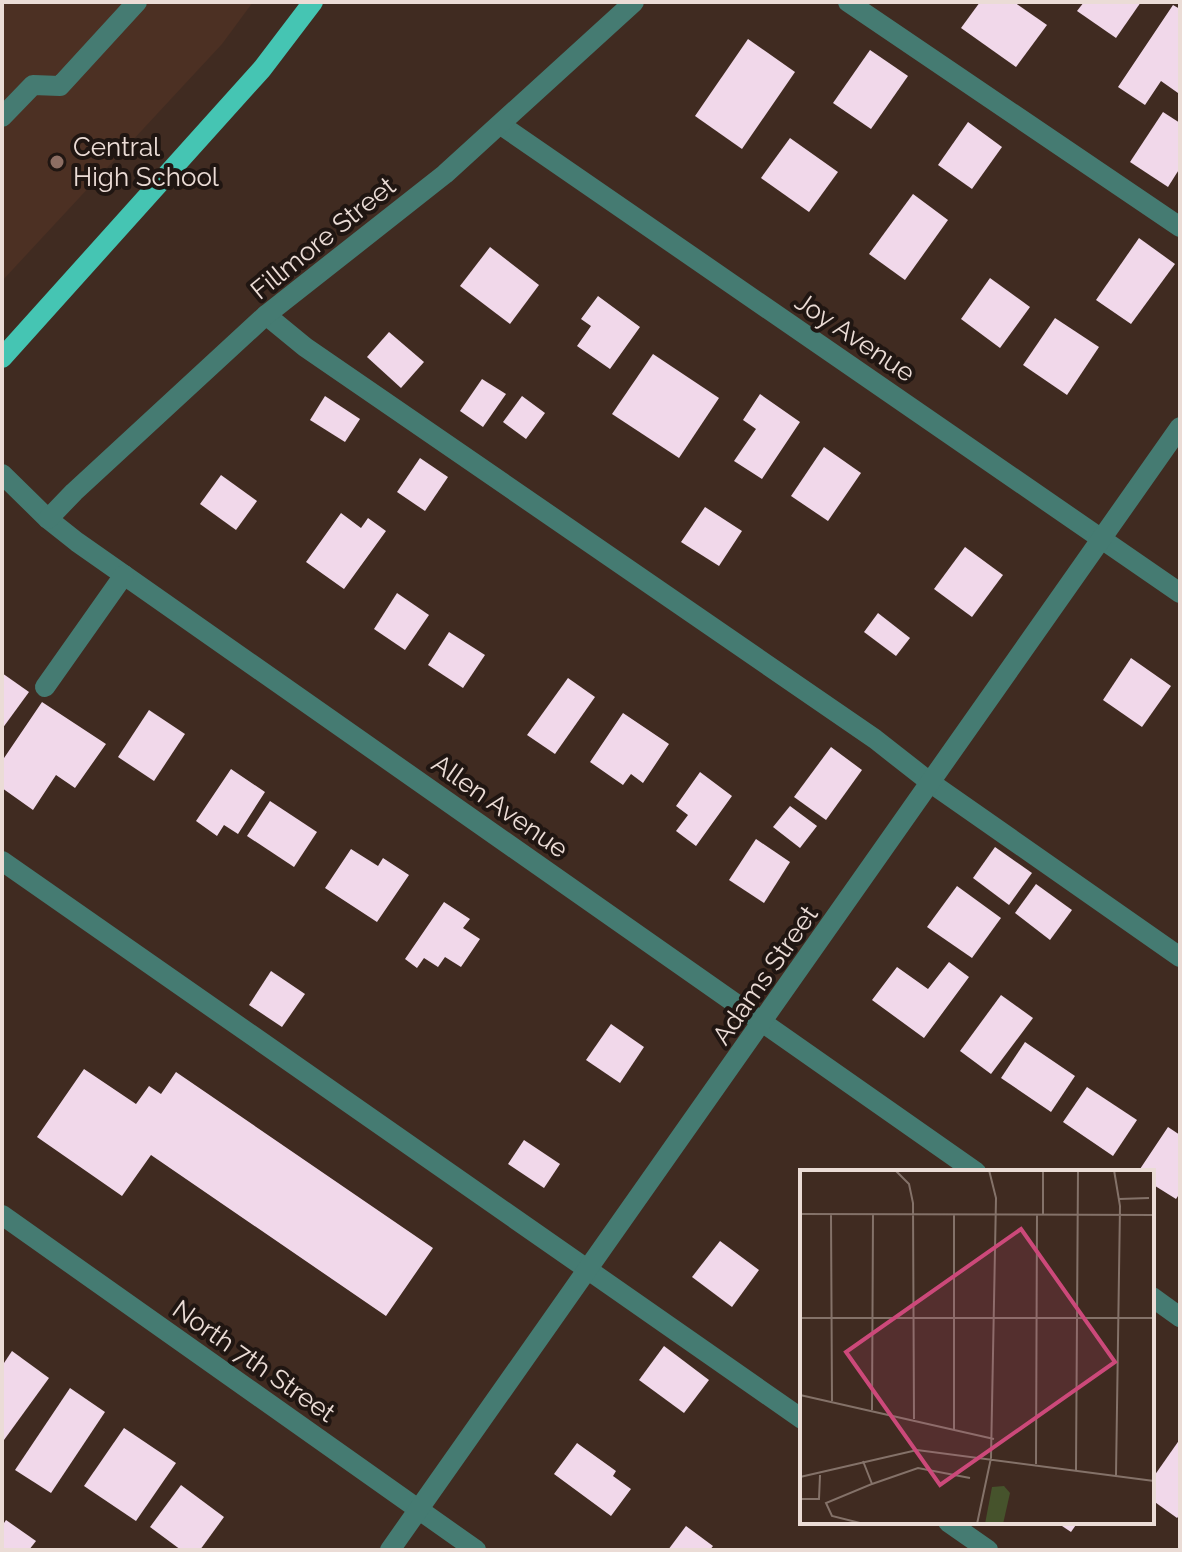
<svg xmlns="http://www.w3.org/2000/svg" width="1182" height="1552" viewBox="0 0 1182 1552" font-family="Raleway,sans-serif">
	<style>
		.built { fill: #4c3023 }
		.building { fill: #f1d8ea }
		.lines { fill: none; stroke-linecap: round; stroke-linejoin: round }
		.minor { stroke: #457b72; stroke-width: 20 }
		.major { stroke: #45c5b3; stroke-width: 20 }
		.education-dot { fill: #8d6e63; stroke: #201612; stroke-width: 3 }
		.labels { text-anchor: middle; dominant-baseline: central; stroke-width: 8; stroke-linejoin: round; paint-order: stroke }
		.poi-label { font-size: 26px; fill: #ebdcd6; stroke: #201612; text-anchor: start }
		.street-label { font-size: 26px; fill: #ebdcd6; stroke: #201612 }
		.inset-road { fill: none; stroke: #847269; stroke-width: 2 }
		.view { fill: #cc497a; fill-opacity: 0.15; stroke: #cc497a; stroke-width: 4 }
		.inset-edge { fill: none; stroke: #ebdcd6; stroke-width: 4 }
	</style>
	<rect width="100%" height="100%" fill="#402b21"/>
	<path class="built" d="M2,2H253L222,44L2,281Z"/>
	<g class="building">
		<path d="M980,2H1014L1047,25L1016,67L961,28Z"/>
		<path d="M1084,2H1141L1116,38L1077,11Z"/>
		<path d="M1173,5L1180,9V89L1178,93L1161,81L1145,105L1118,87Z"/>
		<path d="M748,39L795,72L742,149L695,116Z"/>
		<path d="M870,50L908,76L871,129L833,103Z"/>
		<path d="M1163,112L1180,123V168L1168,187L1130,162Z"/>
		<path d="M968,122L1002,147L972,189L938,165Z"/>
		<path d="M790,138L838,172L809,212L761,178Z"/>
		<path d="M913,194L948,220L905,280L869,254Z"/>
		<path d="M1139,238L1175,264L1131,324L1096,300Z"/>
		<path d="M490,247L539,285L510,324L460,286Z"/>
		<path d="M990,278L1030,307L1000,348L961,319Z"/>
		<path d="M598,296L640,327L610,369L577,346L591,326L581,319Z"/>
		<path d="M1055,318L1099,347L1067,395L1023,365Z"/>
		<path d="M389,332L424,362L401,388L367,357Z"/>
		<path d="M653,354L719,398L679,458L612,414Z"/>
		<path d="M482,379L506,394L483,427L460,411Z"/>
		<path d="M760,394L800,422L762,479L734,461L756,429L743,420Z"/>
		<path d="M325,396L360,419L345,442L310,420Z"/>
		<path d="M522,396L545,413L526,439L503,422Z"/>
		<path d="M824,447L861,473L828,521L791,496Z"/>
		<path d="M420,458L448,477L425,511L397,492Z"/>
		<path d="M221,475L257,501L236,530L200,504Z"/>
		<path d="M705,507L742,531L719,566L681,542Z"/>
		<path d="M341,513L361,528L368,518L386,531L344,589L306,562Z"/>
		<path d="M965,547L1003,575L972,617L934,589Z"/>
		<path d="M397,593L429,615L405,650L374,629Z"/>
		<path d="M878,613L910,638L896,656L864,632Z"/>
		<path d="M449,632L485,655L463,688L428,665Z"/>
		<path d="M1131,658L1171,686L1142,727L1103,700Z"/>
		<path d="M2,673L29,692L2,729Z"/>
		<path d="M568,678L595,697L555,754L527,735Z"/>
		<path d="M42,702L106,744L75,788L56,775L33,810L2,788V761Z"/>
		<path d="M149,710L185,734L154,781L118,757Z"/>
		<path d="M623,713L669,744L643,783L631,774L623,785L590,762Z"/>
		<path d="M831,747L862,770L826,820L794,797Z"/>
		<path d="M231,769L265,792L238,834L224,825L217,836L196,821Z"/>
		<path d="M700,772L732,796L696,846L676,831L688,815L676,806Z"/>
		<path d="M270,801L317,832L294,867L247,836Z"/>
		<path d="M790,806L817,826L800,848L773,827Z"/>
		<path d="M756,839L790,862L764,903L729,880Z"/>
		<path d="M995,847L1032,873L1009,905L973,878Z"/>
		<path d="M351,849L378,866L383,858L409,875L377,922L325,888Z"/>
		<path d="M1036,884L1072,910L1050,940L1015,913Z"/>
		<path d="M957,886L1001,918L972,958L927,927Z"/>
		<path d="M444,902L470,919L463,928L480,939L461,967L445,957L438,967L424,958L417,968L405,959Z"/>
		<path d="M949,962L969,977L924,1038L872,1000L897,967L928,989Z"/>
		<path d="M271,971L305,994L282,1027L249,1005Z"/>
		<path d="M1001,995L1033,1018L991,1074L960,1051Z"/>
		<path d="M611,1024L644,1047L620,1083L586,1060Z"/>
		<path d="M1025,1042L1075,1076L1051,1112L1001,1078Z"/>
		<path d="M84,1069L136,1104L149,1086L161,1094L176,1072L433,1248L386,1316L151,1155L122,1196L37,1137Z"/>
		<path d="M1087,1087L1137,1120L1113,1156L1063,1122Z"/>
		<path d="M1168,1127L1180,1135V1193L1176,1199L1152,1184V1172H1138Z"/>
		<path d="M524,1140L560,1164L544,1188L508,1164Z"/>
		<path d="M720,1241L759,1270L732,1307L692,1277Z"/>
		<path d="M664,1346L709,1380L684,1413L639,1380Z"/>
		<path d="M12,1351L49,1378L4,1440L2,1366Z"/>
		<path d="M70,1388L105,1412L51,1493L15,1470Z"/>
		<path d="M124,1428L176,1463L136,1521L84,1486Z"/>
		<path d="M1180,1439V1515L1177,1518L1152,1500V1479Z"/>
		<path d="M577,1443L616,1471L613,1476L631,1489L611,1516L554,1474Z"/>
		<path d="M181,1485L224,1517L200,1550H181L150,1527Z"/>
		<path d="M6,1520L36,1541L29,1550H2V1526Z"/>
		<path d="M1056,1522H1078L1071,1532Z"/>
		<path d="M686,1526L713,1546L710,1550H668Z"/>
	</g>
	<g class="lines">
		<g class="minor">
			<path d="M848,2L1180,227"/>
			<path d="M2,117L33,85L60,86L137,2"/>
			<path d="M501,125L1180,593"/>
			<path d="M266,315L305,347L875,739L931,783L1180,957"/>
			<path d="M2,474L48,519L77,542L976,1172"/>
			<path d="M48,519L74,492L266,315L445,174L634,2"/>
			<path d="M45,687L124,575"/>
			<path d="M2,861L802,1419"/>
			<path d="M2,1215L476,1550"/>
			<path d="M1152,1297L1180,1317"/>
			<path d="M948,1522L988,1550"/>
			<path d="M390,1550L1180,427"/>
		</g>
		<path class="major" d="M2,358L262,69L313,2"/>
	</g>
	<circle class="education-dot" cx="57" cy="162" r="8"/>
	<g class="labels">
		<g class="poi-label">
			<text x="73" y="147">Central<tspan x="73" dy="30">High School</tspan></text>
		</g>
		<g class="street-label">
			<text transform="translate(323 238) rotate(-39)">Fillmore Street</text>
			<text transform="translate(855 337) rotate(34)">Joy Avenue</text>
			<text transform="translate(500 806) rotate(35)">Allen Avenue</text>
			<text transform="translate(765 975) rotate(-55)">Adams Street</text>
			<text transform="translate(254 1361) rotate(35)">North 7th Street</text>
		</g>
	</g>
	<g transform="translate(800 1170)">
		<rect width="354" height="354" fill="#402b21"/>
		<path d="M204,316L210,323L203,354H185L192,317Z" fill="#46532c"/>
		<path class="inset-road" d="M95,0L109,14L113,33L114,249M189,0L196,28L191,288M314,0L320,36L316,305M319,29L349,28M0,44L354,45M31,44L32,231M154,44V260M243,44V0M0,148H354M0,225L194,269M72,240L73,44M63,291L72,314L26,333L32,346L64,354M236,294L237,44M276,300L278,0M0,307L117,280L354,311M72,314L118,298L170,308M0,329H19L20,305M177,354L191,288"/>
		<path class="view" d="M221,59L315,192L140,315L46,182Z"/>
		<rect width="354" height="354" class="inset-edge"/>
	</g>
	<rect width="1182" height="1552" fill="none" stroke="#ebdcd6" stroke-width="8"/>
</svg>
